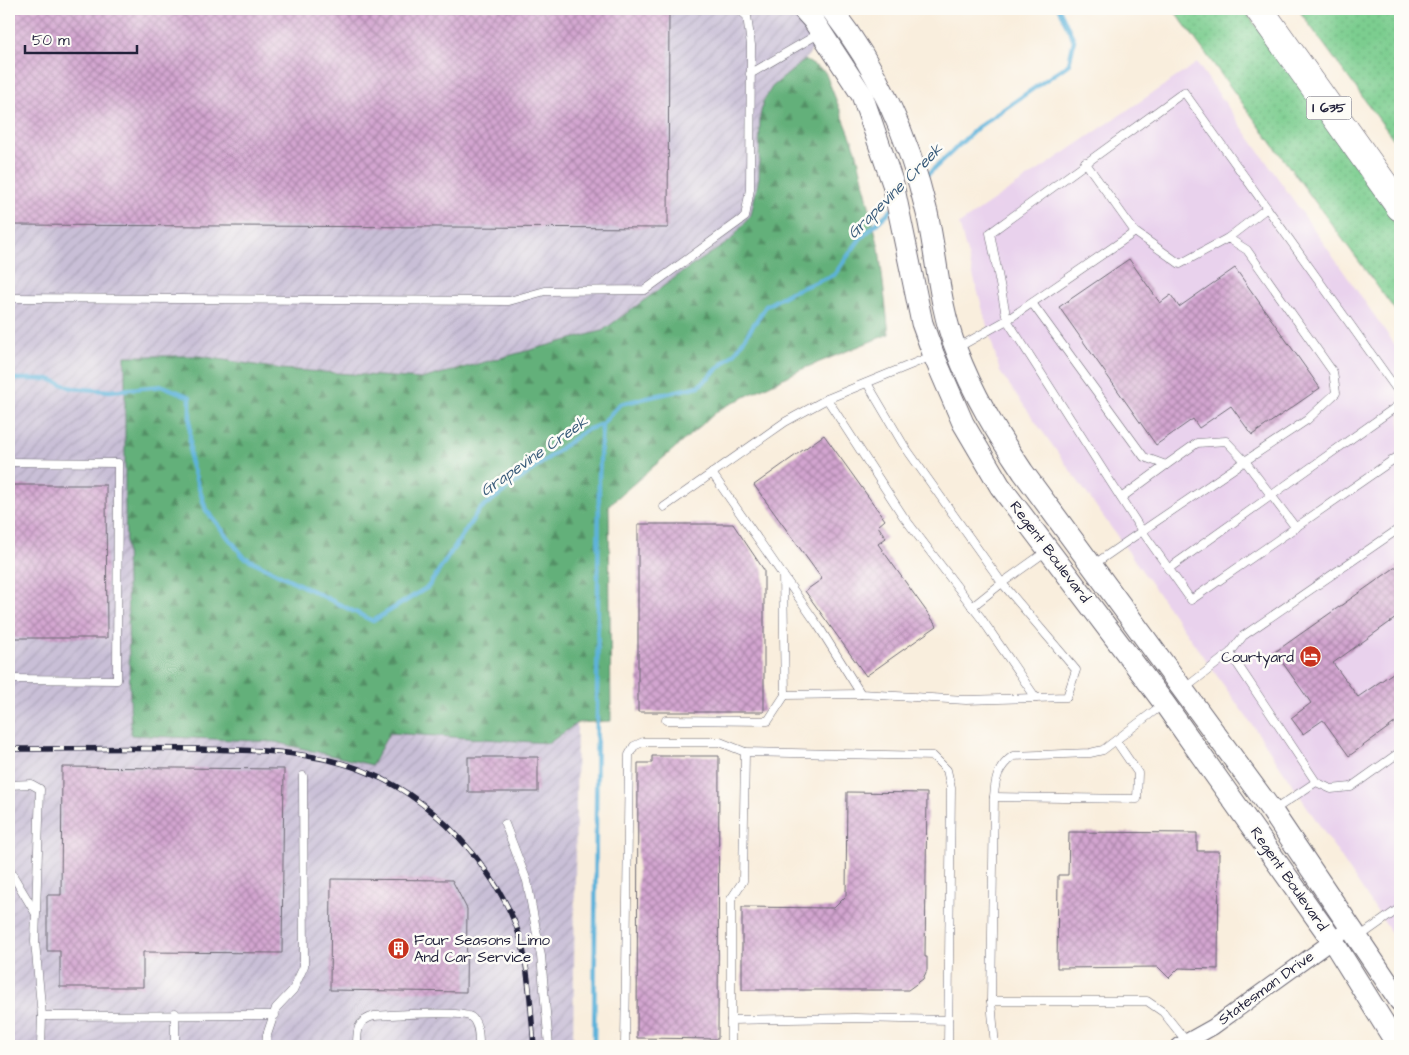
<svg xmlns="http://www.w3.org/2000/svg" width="1409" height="1055" viewBox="0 0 1409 1055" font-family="'Architects Daughter',sans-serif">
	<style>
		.built { fill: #e9d2ed }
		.industrial { fill: url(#industrial-furrows) }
		.grass { fill: url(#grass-dots); stroke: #4e7865 }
		.forest { fill: url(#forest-firs); stroke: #43695a }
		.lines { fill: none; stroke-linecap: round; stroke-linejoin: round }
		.stream { stroke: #5db2da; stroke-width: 4.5 }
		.building { fill: url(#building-cross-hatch) }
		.lane-casing { stroke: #6d6974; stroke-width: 9 }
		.street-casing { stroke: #6d6974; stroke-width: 17 }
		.secondary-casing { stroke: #6d6974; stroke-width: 23 }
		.highway-casing { stroke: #6d6974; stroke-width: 29 }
		.lane { stroke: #fff; stroke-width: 8 }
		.street { stroke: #fff; stroke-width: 15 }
		.secondary { stroke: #fff; stroke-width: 21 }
		.highway { stroke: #fff; stroke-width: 28 }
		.rail-casing { stroke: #22223b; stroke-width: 5.5 }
		.rail { stroke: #fdfcf7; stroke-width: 4; stroke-dasharray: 11; stroke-linecap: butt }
		.labels { text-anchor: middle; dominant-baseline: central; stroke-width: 5; stroke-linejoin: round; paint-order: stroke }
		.shield { fill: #fdfcf7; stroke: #646373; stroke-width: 1 }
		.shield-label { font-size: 14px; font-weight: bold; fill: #22223b }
		.street-label { font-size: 15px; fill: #22223b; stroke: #fdfcf7 }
		.poi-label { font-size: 15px; fill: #22223b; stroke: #fdfcf7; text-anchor: end }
		.water-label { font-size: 16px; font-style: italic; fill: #3a5c7b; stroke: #fdfcf7 }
	</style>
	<defs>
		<pattern id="industrial-furrows" width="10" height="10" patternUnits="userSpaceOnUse" patternTransform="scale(1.25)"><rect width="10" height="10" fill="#c9bfd7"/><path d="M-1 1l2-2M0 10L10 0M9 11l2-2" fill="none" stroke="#aca4b9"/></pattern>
		<pattern id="grass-dots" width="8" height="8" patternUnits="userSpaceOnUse" patternTransform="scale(1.25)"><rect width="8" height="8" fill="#7bcd8f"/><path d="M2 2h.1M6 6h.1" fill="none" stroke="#6ab07c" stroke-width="1.8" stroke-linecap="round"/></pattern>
		<pattern id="forest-firs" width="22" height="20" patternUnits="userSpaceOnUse" patternTransform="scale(1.25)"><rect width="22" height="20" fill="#64b07a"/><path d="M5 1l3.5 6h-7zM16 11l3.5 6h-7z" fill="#528f65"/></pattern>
		<pattern id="building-cross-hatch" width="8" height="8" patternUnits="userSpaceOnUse" patternTransform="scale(1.25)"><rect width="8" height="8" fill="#d3a5d0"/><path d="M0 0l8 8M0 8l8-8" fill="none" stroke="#ab86aa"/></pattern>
	</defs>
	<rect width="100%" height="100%" fill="#fdfcf7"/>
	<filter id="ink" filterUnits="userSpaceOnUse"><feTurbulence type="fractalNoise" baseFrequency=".02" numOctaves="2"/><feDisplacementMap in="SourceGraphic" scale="10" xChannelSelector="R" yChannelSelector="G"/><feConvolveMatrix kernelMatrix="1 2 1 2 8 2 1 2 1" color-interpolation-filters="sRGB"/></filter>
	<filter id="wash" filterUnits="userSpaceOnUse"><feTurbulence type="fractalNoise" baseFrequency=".0096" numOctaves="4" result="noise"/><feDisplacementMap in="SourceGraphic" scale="20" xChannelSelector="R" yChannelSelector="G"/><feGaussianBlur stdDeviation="1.12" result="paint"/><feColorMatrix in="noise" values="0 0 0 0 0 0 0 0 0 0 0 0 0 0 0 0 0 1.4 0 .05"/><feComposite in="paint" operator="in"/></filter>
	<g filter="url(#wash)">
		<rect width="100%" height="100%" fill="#f9eedd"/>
		<path class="built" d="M1197,63L1400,352V946L1260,736L1000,372L959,224Z"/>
		<path class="industrial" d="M9,9H841L805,60L772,87L760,117L759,178L751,215L730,241L687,269L602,331L421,379L280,369L199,356H125L131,735L275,742L372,765L389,733L549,743L577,723L573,1046H9Z"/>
		<g class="grass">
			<path d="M1173,9H1244L1400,227V317Z"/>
			<path d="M1298,9H1400V148Z"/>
		</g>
		<path class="forest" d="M805,60L825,72L856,150L879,248L889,334L800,370L720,409L609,505L611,721L577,723L549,743L389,733L372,765L275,742L131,735L125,505V356H199L280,369L421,379L602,331L687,269L730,241L751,215L759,178L760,117L763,102L772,87Z"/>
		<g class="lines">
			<g class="stream">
				<path d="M924,178L978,127L1069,64L1074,40L1059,9"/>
				<path d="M9,379H49L72,388L110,391L163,386L190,397V460L206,510L244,557L373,621L428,587L479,510L584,431L602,424L620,404L699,386L735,353L766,306L791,292L834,275L860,239L891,210"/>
				<path d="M594,1046L599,478L602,424"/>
			</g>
		</g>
		<g id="blocks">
			<g class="building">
				<path d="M9,9H669L668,228L9,225Z"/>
				<path d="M1129,259L1160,303L1171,295L1179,307L1235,268L1320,388L1252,435L1231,406L1199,428L1193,419L1156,445L1059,307Z"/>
				<path d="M824,435L885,520L878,526L886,538L878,544L937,626L866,676L805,591L822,579L754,485Z"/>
				<path d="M9,485H106L107,638H9Z"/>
				<path d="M638,524H733L764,570V712H638Z"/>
				<path d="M1400,564V615L1333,663L1358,697L1400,668V719L1349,756L1323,720L1303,734L1291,718L1311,703L1275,652Z"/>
				<path d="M652,756H719L718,1039L637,1038L638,763H652Z"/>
				<rect x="468" y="757" width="70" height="35"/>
				<path d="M62,767L284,769L282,953L143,952V987H60V951H47V895H61Z"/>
				<path d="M847,792L927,793L925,957H927V970L923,979L908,990H742V907L834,908L846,896Z"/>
				<path d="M1069,832L1197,833V851H1219L1218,969L1179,968L1169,978L1158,967L1057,968L1058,875H1068Z"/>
				<path d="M331,879L452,880L467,909L466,992L330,990Z"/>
			</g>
		</g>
	</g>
	<g filter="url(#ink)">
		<use href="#blocks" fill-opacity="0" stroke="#6d6974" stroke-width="1"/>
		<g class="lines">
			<defs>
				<g id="lane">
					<path d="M750,74L820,33"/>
					<path d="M1085,162L1135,232L1007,320L1142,531L1245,461L1296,528"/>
					<path d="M1228,238L1267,208"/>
					<path d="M9,298L509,301L545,291L645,290L745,217L750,189L751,45L747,16L738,9"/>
					<path d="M1032,303L1144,457L1166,465L1197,443L1226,441L1245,461L1307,420L1336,393L1333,372L1247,250L1228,238L1180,264L1135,232"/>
					<path d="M957,348L1007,320L990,233L1184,92L1400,394"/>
					<path d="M867,383L903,444L1002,583L972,607"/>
					<path d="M827,399L903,516L981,618L1036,698"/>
					<path d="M9,462L118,463L117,680L9,679"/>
					<path d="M712,473L819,627L861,694L966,700L1067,697L1076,670L1002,583L1048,550"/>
					<path d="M1121,498L1166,465"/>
					<path d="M664,507L785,422L827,399L932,356"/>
					<path d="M1093,565L1142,531L1191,600L1400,455"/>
					<path d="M1168,569L1400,404"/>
					<path d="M783,575L785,695L861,694"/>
					<path d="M1230,653L1316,782"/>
					<path d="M1184,689L1230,653L1243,636L1400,528"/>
					<path d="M666,720L768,721L785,695"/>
					<path d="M9,785L31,784L40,789L35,942L42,1016L41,1046"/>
					<path d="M994,797L1137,799L1138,773L1116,741"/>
					<path d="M1274,810L1316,782L1331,789L1351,787L1400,752"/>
					<path d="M505,824L527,881L541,956L549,1046"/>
					<path d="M9,869L36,914"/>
					<path d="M1359,937L1400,908"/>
					<path d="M991,1001H1147L1163,1012L1187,1042"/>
					<path d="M175,1013V1046"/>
					<path d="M42,1016L275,1015"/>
					<path d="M731,1020L855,1018L948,1020"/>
					<path d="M266,1046L267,1035L276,1008L293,990L304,966L303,776"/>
					<path d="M357,1046C357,1030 357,1021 374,1016C390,1015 460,1010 471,1017C479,1023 479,1037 479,1046"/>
					<path d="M625,1046L629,755L634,746L643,742H720L745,752"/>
					<path d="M731,1046V899L743,881L745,752L933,756L947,770L951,788L948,1046"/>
					<path d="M995,1046L991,1001L994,797C995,779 998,767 1013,756L1090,753L1103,750L1162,705"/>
				</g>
				<path id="street" d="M1179,1046L1213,1027L1340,935"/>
				<g id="secondary">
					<path d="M803,9L813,20L862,95L893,184L922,323L934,356L963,423L1000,486L1164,703L1332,940L1398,1046"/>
					<path d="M831,9C878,69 909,138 927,213C937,258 939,306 956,349C973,394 996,432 1023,472L1272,811L1400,1001"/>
				</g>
				<path id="highway" d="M1259,9L1400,207"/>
			</defs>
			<use href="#lane" class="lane-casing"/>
			<use href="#street" class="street-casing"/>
			<use href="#secondary" class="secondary-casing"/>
			<use href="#highway" class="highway-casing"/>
			<use href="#lane" class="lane"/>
			<use href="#street" class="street"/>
			<use href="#secondary" class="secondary"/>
			<use href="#highway" class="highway"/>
			<defs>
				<path id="rail" d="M9,749C72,749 135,748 198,749C254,750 316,750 369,773C408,789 442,817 470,850C493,878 515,913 523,949C530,981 531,1014 534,1046"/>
			</defs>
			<use href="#rail" class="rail-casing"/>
			<use href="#rail" class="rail"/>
		</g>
	</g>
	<defs>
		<symbol id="hotel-disc" viewBox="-11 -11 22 22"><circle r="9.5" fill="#c8321e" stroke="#fdfcf7"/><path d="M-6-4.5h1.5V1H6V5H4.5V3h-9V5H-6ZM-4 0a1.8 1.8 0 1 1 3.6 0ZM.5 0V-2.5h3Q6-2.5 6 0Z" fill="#fff"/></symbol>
		<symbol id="building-disc" viewBox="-11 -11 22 22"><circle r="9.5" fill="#c8321e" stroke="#fdfcf7"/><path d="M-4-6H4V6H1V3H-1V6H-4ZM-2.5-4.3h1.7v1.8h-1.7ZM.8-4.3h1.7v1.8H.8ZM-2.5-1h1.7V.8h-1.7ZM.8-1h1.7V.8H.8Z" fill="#fff"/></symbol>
	</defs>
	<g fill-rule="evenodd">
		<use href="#hotel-disc" x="1298" y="644" width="25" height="25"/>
		<use href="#building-disc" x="386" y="936" width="25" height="25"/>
	</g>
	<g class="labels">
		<rect class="shield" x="1306.5" y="96.5" width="45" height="23" rx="4"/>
		<g class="shield-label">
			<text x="1329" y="108">I 635</text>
		</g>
		<g class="street-label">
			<text transform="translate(1050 552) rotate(53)">Regent Boulevard</text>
			<text transform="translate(1289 879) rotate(55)">Regent Boulevard</text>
			<text transform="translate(1266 988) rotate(-36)">Statesman Drive</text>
		</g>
		<g class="poi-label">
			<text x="1294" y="657">Courtyard</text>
			<text x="414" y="940" text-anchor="start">Four Seasons Limo<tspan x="414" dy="17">And Car Service</tspan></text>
		</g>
		<g class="water-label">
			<text transform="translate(895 191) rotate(-45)">Grapevine Creek</text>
			<text transform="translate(534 456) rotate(-35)">Grapevine Creek</text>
		</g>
	</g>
	<rect width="1409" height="1055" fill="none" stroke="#fdfcf7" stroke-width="30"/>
	<path d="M25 45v8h112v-8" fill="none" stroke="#22223b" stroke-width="2.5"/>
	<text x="32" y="45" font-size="15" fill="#22223b" stroke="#fdfcf7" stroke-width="4" paint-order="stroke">50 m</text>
</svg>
